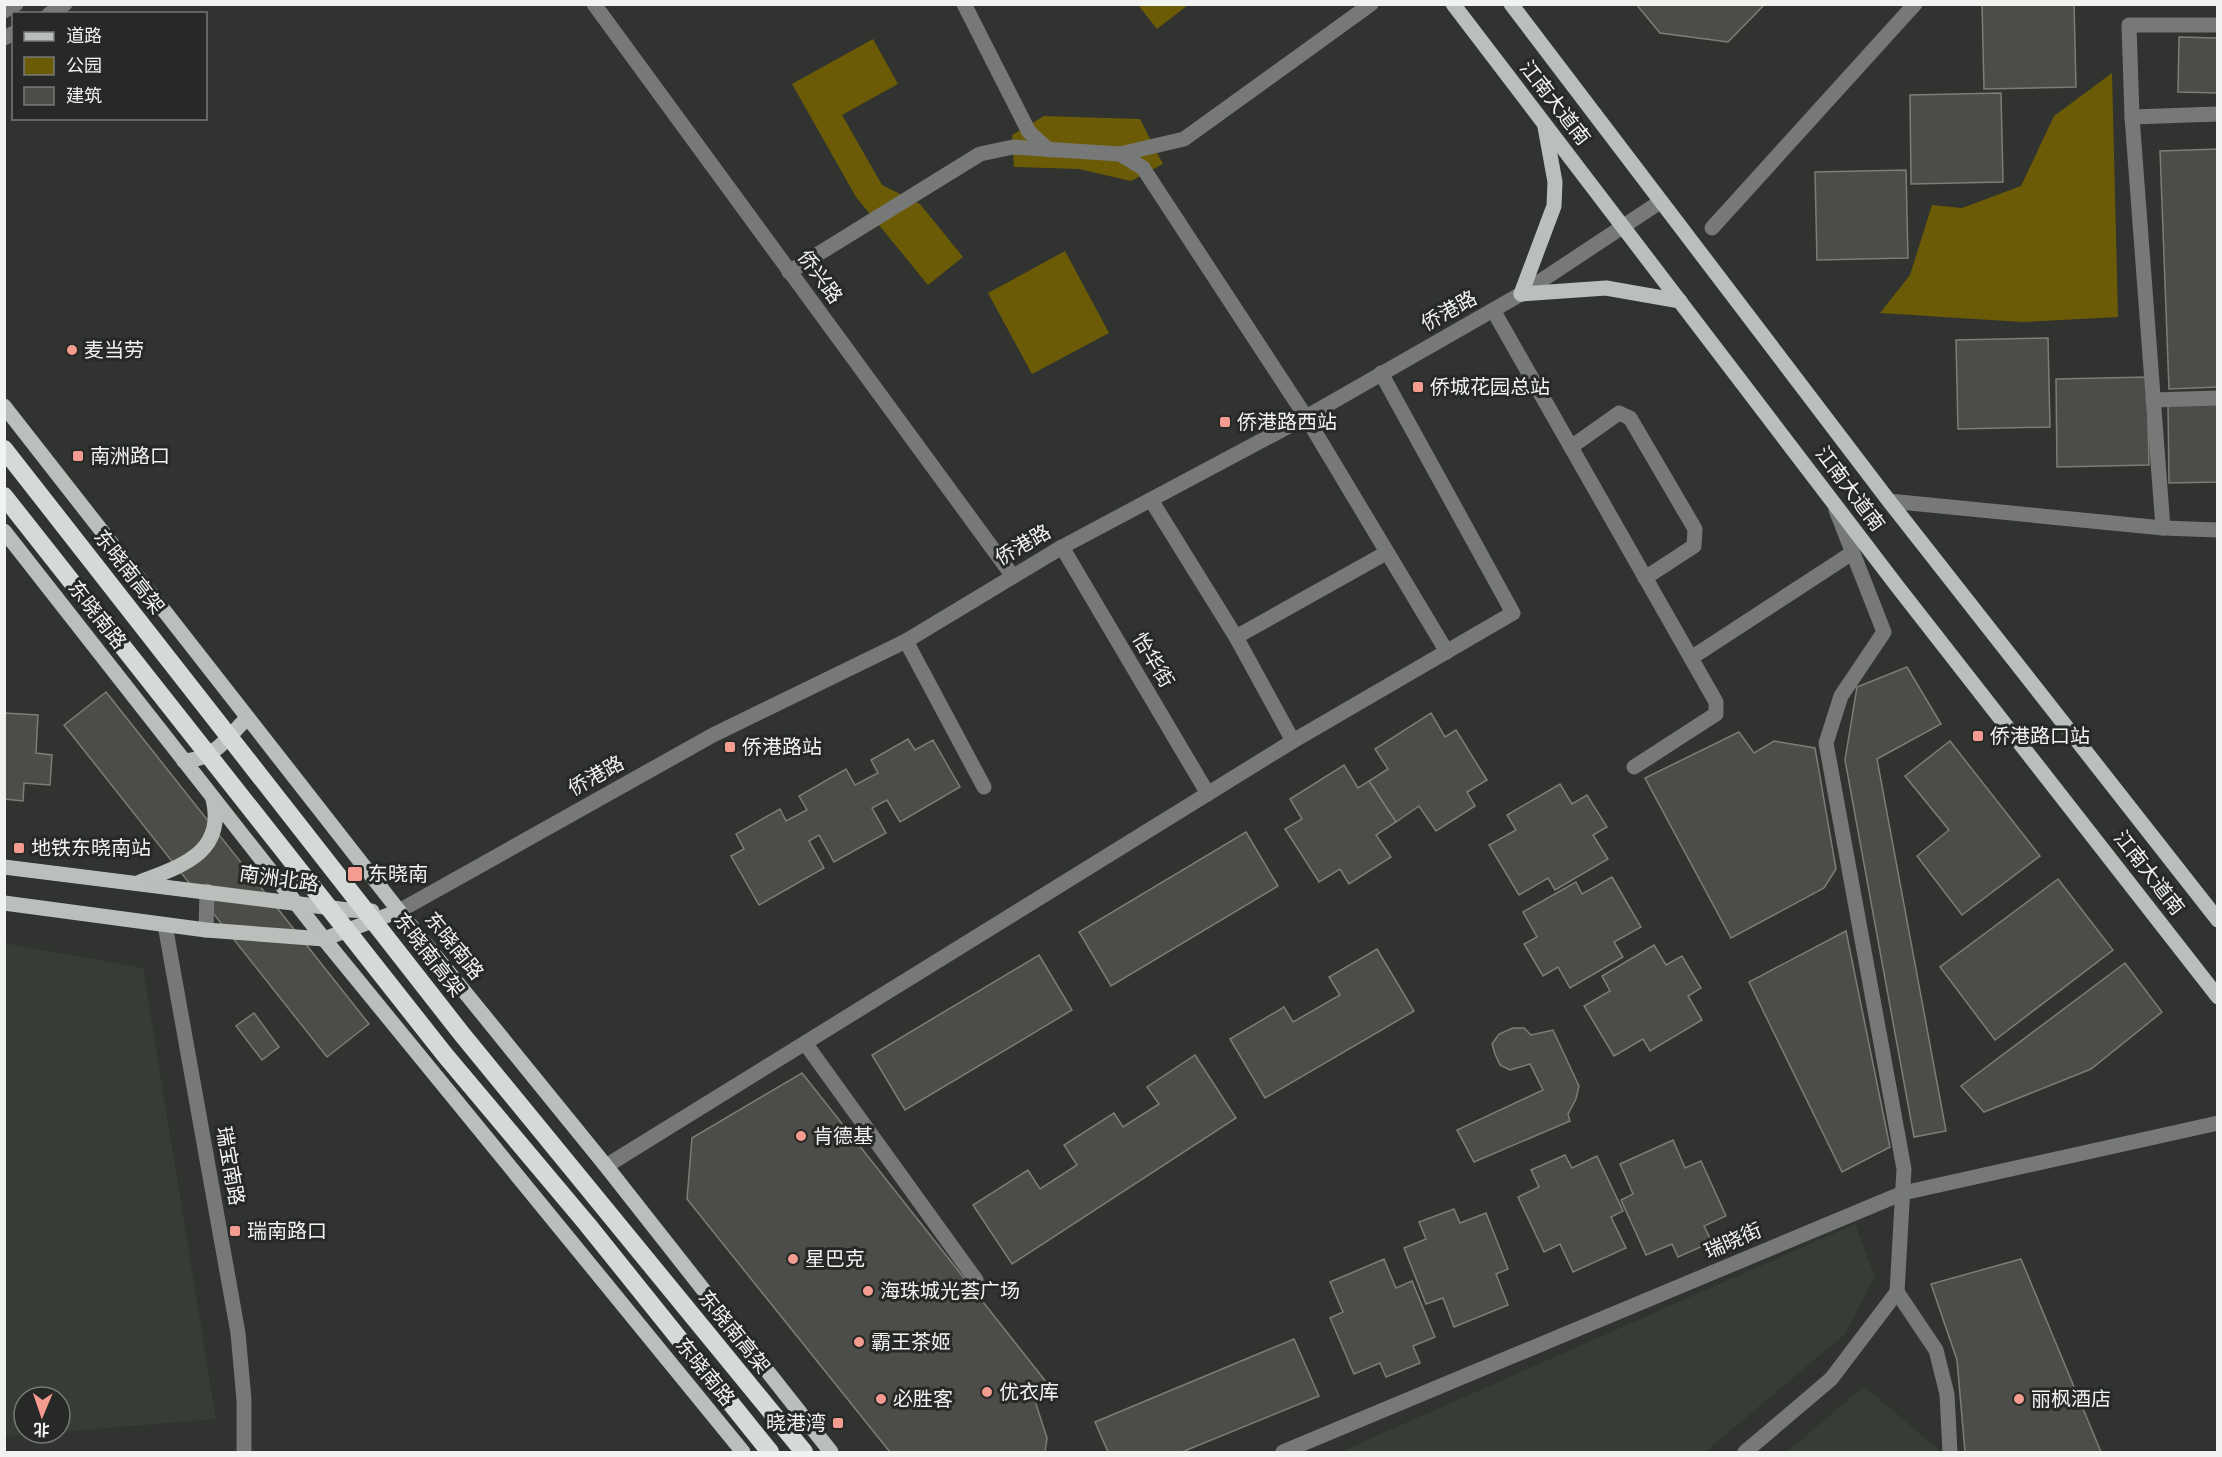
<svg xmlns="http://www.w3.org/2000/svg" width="2222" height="1457" viewBox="0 0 2222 1457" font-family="Karla,'Noto Sans SC',sans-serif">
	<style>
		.built { fill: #363d34 }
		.green { fill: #6b5b07 }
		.building { fill: #4c4d49; stroke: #7c7d78; stroke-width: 1.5 }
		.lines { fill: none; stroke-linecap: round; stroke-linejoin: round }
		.minor { stroke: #767977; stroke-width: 15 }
		.major { stroke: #babfbc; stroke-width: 15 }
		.highway-bridge { stroke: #d4dad7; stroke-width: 18 }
		.poi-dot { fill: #f59c90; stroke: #262926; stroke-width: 2 }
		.labels { text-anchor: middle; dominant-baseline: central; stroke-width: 6; stroke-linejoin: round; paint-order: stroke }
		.street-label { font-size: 20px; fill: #f1f3f1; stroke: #262926 }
		.poi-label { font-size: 20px; fill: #f1f3f1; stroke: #262926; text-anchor: start }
	</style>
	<rect width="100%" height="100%" fill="#30332f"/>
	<g class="built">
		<path d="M4,943L143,968L216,1419L60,1432V1397H24V1433H43L5,1436Z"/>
		<path d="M1855,1224L1875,1277L1845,1334L1705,1452H1340Z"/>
		<path d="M1864,1386L1938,1449V1452H1787Z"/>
	</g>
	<g class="green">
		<path d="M1138,5H1188L1157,29Z"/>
		<path d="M873,39L898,84L842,115L882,185L920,204L963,257L928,285L856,197L792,84Z"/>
		<path d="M2112,73L2118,317L2023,322L1880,313L1910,275L1932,205L1962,208L2021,186L2054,116Z"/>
		<path d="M1044,116L1140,119L1163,164L1131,181L1079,169L1014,167L1012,135Z"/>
		<path d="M1065,251L1109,333L1032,374L988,293Z"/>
	</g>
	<g class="building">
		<path d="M1636,4H1765L1728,42L1660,33Z"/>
		<path d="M1982,4H2074L2076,87L1984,89Z"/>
		<path d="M2179,37L2218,38V93L2178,92Z"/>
		<path d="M2001,93L2003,182L1911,184L1910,95Z"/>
		<path d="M2218,149V387L2169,389L2160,151Z"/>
		<path d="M1906,170L1908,258L1817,260L1815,172Z"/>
		<path d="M2048,338L2050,427L1958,429L1956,340Z"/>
		<path d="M2147,377L2149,465L2057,467L2056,379Z"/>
		<path d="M2218,403V482L2169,483L2168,404Z"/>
		<path d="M1907,667L1941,724L1877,759L1946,1131L1914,1137L1845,760L1857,687Z"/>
		<path d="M106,692L369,1024L327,1057L64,725Z"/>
		<path d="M4,713L38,715L36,753L52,755L50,785L24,783L23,801L4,799Z"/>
		<path d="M1431,713L1445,737L1456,730L1487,780L1467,792L1475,806L1436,831L1419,806L1396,822L1369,781L1388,769L1375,749Z"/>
		<path d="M1739,732L1754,753L1774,741L1815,748L1836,869L1824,888L1731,938L1645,778Z"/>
		<path d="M908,739L915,750L933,740L960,787L900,822L887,800L872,808L886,833L834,862L819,835L809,841L824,868L759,905L731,856L744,849L736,834L780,809L786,821L807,810L799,796L846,769L855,785L878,773L871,760Z"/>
		<path d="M1950,741L2040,856L1962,915L1917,856L1949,830L1905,776Z"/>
		<path d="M1344,765L1358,788L1369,781L1396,822L1376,835L1391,857L1349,884L1340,869L1319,882L1285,829L1302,819L1290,799Z"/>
		<path d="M1560,784L1572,804L1587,795L1607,827L1593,835L1608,859L1555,890L1548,878L1519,895L1489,845L1516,830L1507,815Z"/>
		<path d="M1246,832L1278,886L1111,986L1079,932Z"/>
		<path d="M1612,877L1641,927L1614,942L1623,957L1570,988L1558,967L1543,976L1524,944L1537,937L1523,912L1576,882L1582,894Z"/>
		<path d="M2058,879L2113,950L1995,1040L1940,967Z"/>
		<path d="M1846,931L1890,1147L1842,1172L1749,982Z"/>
		<path d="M1654,945L1666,965L1682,956L1701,988L1688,996L1702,1020L1650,1051L1643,1039L1614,1056L1584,1006L1610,991L1602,976Z"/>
		<path d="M1377,949L1414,1011L1265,1098L1230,1039L1284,1007L1293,1022L1340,995L1329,977Z"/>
		<path d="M1039,955L1072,1010L905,1110L872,1055Z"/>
		<path d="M2125,963L2162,1012L2091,1069L1984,1112L1961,1086Z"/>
		<path d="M254,1013L279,1047L262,1060L236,1026Z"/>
		<path d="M1513,1028H1524L1531,1035L1553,1030L1579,1086L1576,1099L1568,1114L1570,1121L1474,1162L1457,1130L1543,1090L1530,1064L1510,1070L1500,1065L1495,1054L1492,1044L1499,1034Z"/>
		<path d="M1195,1055L1236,1118L1012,1264L973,1205L1028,1170L1040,1189L1077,1165L1064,1145L1114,1113L1123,1127L1159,1104L1147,1087Z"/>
		<path d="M802,1073L1047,1383L1034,1398L1047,1438L1045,1452H890L687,1199L692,1138Z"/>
		<path d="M1673,1140L1685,1168L1701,1161L1726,1216L1704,1226L1712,1242L1678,1257L1672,1244L1646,1255L1621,1200L1633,1194L1620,1164Z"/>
		<path d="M1565,1155L1572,1168L1597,1156L1623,1211L1611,1217L1626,1248L1573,1272L1560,1244L1544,1252L1518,1197L1539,1187L1531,1170Z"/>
		<path d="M1454,1209L1460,1223L1486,1213L1508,1269L1496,1274L1508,1305L1454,1327L1443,1298L1426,1304L1404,1248L1426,1239L1419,1222Z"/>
		<path d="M1384,1259L1396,1288L1412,1281L1435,1337L1413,1346L1420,1363L1386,1377L1380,1363L1354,1374L1330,1318L1343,1312L1330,1282Z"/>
		<path d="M2021,1259L2101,1452H1965L1957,1360L1931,1284Z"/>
		<path d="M1294,1339L1319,1396L1182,1452H1108L1095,1422Z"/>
	</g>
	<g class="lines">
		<g class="minor">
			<path d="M594,4L1012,575"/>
			<path d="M964,4L1029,132L1049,150"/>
			<path d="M4,11L16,4"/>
			<path d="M49,14L65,4"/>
			<path d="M4,38L14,33"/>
			<path d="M2132,117L2129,25H2218"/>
			<path d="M1120,154L1184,139L1371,4"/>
			<path d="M1712,228L1915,4"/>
			<path d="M789,272L980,154L1013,147L1120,154L1143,168L1306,417L1447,652"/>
			<path d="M1493,310L1716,702V714L1634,767"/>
			<path d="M2153,400L2218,398"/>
			<path d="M1571,447L1619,413L1630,418L1695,529L1694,546L1645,578"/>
			<path d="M1151,500L1236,637L1293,741"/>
			<path d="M1889,501L2163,528L2218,530"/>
			<path d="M2163,528L2132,117L2218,114"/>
			<path d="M1062,547L1208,794"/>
			<path d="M1236,637L1386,553"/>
			<path d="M906,641L984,787"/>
			<path d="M1691,658L1852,553"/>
			<path d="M399,911L713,735L906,641L1062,547L1306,417L1521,294L1660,202"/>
			<path d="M165,925L238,1333L244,1400V1452"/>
			<path d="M206,930L207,891"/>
			<path d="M805,1043L976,1280"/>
			<path d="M606,1166L1293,741L1513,613L1381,373"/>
			<path d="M1897,1292L1936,1350L1947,1394L1950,1452"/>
			<path d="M1283,1452L1903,1193L2218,1123"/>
			<path d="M1745,1452L1831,1379L1897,1292L1904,1169L1826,743L1841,696L1884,632L1836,510"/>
		</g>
		<g class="major">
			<path d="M1453,4L1897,586L2218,997"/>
			<path d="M1511,4L1889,501L2218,920"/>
			<path d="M1521,294L1554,206L1555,182L1545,127"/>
			<path d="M1521,294L1606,288L1680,301"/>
			<path d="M4,406L399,911L606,1166L831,1452"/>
			<path d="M4,531L324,939L743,1452"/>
			<path d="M184,761C215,759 227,738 247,718"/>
			<path d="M4,867L348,910L372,911"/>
			<path d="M140,882C181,866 226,853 213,799"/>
			<path d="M4,903L206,930L324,939L399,911"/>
		</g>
		<g class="highway-bridge">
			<path d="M4,449L461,1033L804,1452"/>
			<path d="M4,496L445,1055L587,1224L770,1452"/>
		</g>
	</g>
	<g class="poi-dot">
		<circle cx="72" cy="350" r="6"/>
		<rect x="1412" y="381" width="12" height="12" rx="3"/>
		<rect x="1219" y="416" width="12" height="12" rx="3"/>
		<rect x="72" y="450" width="12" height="12" rx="3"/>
		<rect x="1972" y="730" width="12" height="12" rx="3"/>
		<rect x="724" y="741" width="12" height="12" rx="3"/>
		<rect x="13" y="842" width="12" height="12" rx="3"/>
		<rect x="347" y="866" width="16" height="16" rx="3"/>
		<circle cx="801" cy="1136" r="6"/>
		<rect x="229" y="1225" width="12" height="12" rx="3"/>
		<circle cx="793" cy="1259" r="6"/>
		<circle cx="868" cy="1291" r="6"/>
		<circle cx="859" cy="1342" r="6"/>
		<circle cx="987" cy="1392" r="6"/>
		<circle cx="881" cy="1399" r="6"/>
		<circle cx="2019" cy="1399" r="6"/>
		<rect x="832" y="1417" width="12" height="12" rx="3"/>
	</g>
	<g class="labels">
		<g class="street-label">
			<text transform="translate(1555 103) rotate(52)">江南大道南</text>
			<text transform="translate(820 277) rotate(54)">侨兴路</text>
			<text transform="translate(1449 311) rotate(-29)">侨港路</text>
			<text transform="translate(1850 489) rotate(53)">江南大道南</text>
			<text transform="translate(1023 545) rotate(-30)">侨港路</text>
			<text transform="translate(129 572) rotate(52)">东晓南高架</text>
			<text transform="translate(97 615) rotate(52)">东晓南路</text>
			<text transform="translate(1153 660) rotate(59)">怡华街</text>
			<text transform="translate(596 776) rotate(-29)">侨港路</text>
			<text transform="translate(2149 873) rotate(52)">江南大道南</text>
			<text transform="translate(279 879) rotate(8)">南洲北路</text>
			<text transform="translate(454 946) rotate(51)">东晓南路</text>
			<text transform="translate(429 955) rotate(52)">东晓南高架</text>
			<text transform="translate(230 1166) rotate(80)">瑞宝南路</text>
			<text transform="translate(1733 1241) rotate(-23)">瑞晓街</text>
			<text transform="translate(734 1332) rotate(51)">东晓南高架</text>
			<text transform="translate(705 1372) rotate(51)">东晓南路</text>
		</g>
		<g class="poi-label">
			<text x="84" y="350">麦当劳</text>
			<text x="1430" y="387">侨城花园总站</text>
			<text x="1237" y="422">侨港路西站</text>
			<text x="90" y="456">南洲路口</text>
			<text x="1990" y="736">侨港路口站</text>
			<text x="742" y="747">侨港路站</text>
			<text x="31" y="848">地铁东晓南站</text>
			<text x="368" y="874">东晓南</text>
			<text x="813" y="1136">肯德基</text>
			<text x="247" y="1231">瑞南路口</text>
			<text x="805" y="1259">星巴克</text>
			<text x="880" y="1291">海珠城光荟广场</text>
			<text x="871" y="1342">霸王茶姬</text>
			<text x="999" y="1392">优衣库</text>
			<text x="893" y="1399">必胜客</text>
			<text x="2031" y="1399">丽枫酒店</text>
			<text x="826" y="1423" text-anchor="end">晓港湾</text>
		</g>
	</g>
	<rect width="2222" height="1457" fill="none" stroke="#f1f3f1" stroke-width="12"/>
	<rect x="12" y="12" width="195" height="108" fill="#262926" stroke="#777a77" stroke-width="1.5"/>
	<rect x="24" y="32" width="30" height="9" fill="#babfbc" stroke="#777a77" stroke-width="1.5"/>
	<text x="66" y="42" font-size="18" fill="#f1f3f1">道路</text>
	<rect x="24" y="57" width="30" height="18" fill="#6b5b07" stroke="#777a77" stroke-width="1.5"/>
	<text x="66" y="72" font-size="18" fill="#f1f3f1">公园</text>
	<rect x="24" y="87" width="30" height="18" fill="#4c4d49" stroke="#777a77" stroke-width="1.5"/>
	<text x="66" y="102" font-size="18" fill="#f1f3f1">建筑</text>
	<g transform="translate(42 1415) rotate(182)"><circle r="28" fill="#262926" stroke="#777a77" stroke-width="1.5"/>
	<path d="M0-4.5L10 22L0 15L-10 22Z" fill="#f59c90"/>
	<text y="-9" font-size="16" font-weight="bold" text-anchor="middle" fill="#f1f3f1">北</text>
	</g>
</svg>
